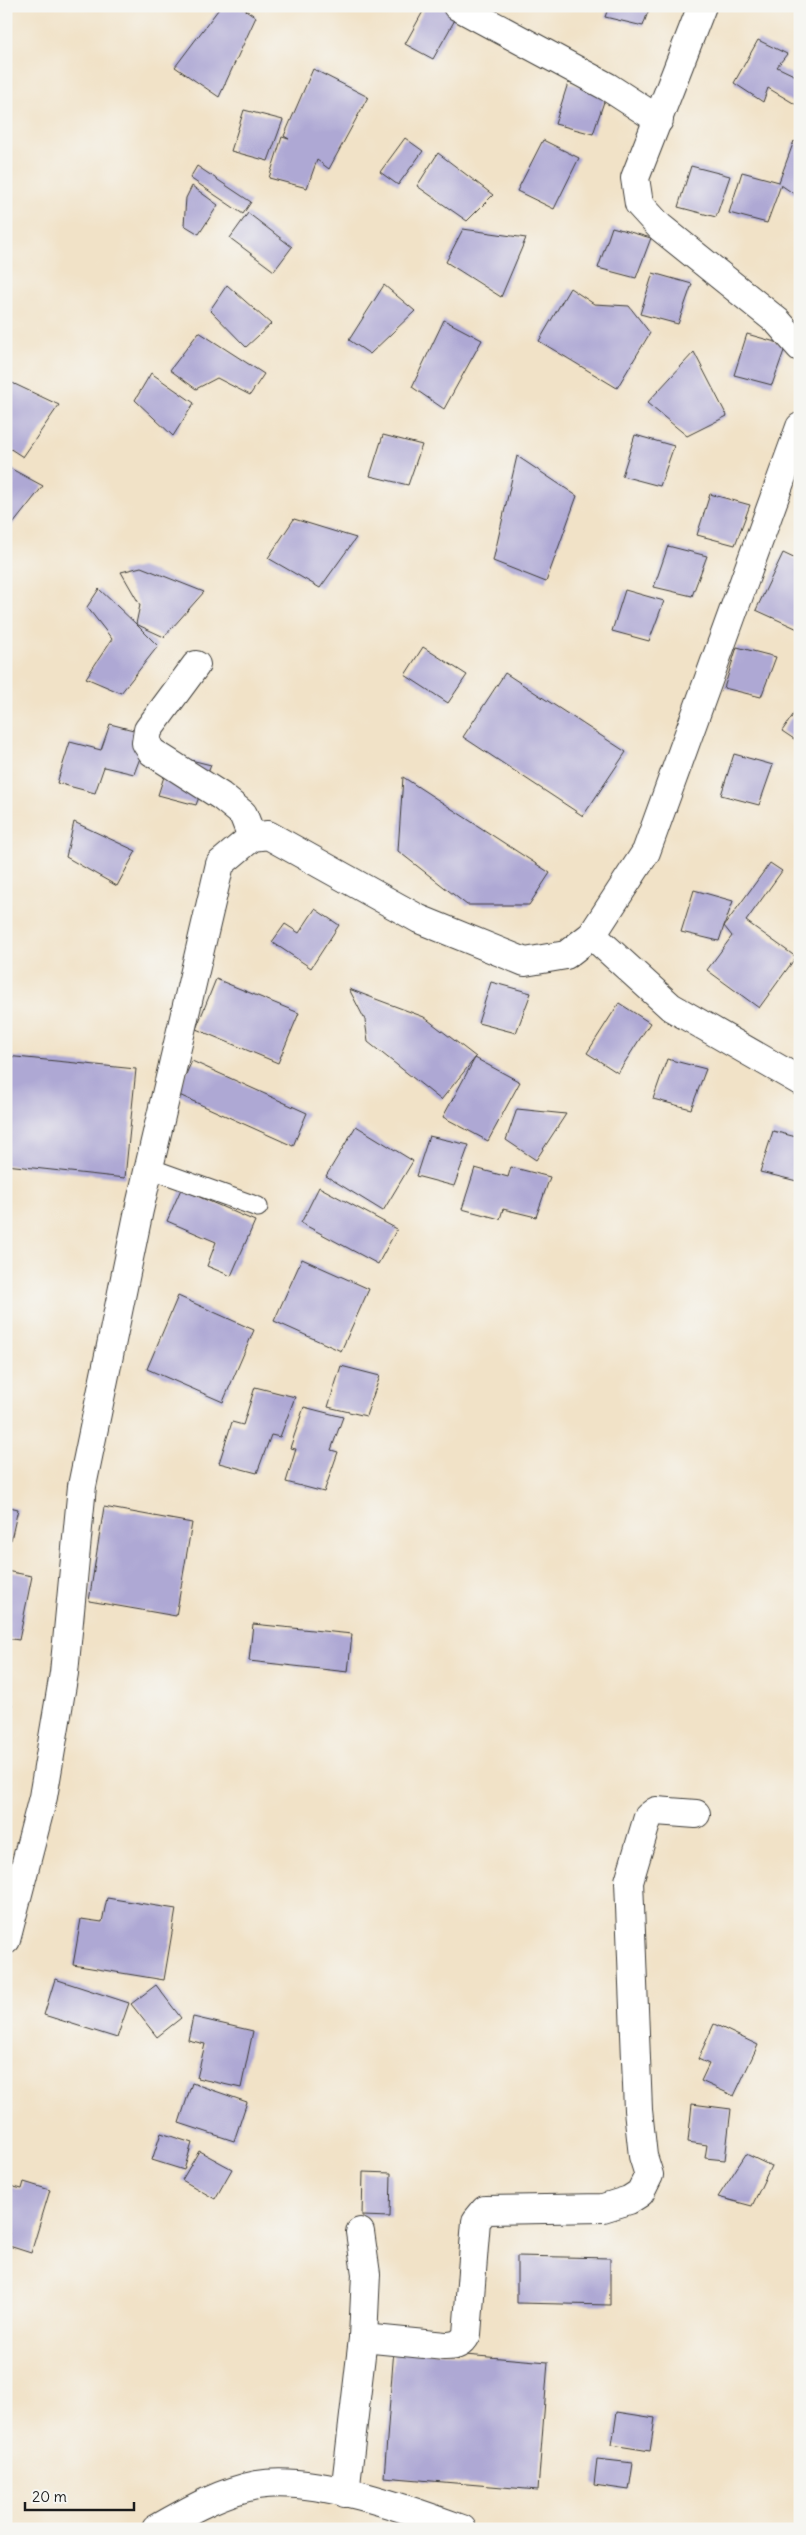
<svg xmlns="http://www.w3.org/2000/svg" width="806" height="2535" viewBox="0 0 806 2535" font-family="Delius,sans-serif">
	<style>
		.building { fill: #aea8d4 }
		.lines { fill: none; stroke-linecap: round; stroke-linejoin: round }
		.service-casing { stroke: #3c3a36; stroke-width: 21 }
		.minor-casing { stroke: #3c3a36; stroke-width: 30 }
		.service { stroke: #fff; stroke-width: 19 }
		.minor { stroke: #fff; stroke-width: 28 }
	</style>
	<rect width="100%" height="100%" fill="#f6f6f2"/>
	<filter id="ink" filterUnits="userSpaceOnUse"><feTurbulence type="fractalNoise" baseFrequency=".02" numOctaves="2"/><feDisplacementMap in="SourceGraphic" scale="10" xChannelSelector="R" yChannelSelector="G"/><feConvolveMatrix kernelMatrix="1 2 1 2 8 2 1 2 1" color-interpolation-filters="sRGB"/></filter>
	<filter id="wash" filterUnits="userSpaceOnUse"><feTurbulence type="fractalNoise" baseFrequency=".0096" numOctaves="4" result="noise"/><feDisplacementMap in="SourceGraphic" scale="20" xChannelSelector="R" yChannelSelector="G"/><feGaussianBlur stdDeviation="1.12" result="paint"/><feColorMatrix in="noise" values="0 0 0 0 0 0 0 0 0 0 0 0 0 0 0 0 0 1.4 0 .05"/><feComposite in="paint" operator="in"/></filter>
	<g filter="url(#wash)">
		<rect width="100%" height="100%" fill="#f1e2c7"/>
		<g id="blocks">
			<g class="building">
				<path d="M221,6H240L256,17L219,97L175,67Z"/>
				<path d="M426,6L461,9L433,59L405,44Z"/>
				<path d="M609,6H650L643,26L605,17Z"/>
				<path d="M758,40L787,54L777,67L800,78V107L768,88L763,102L734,83Z"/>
				<path d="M313,69L368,97L329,169L317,160L307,188L269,178L282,137L289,139L284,136Z"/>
				<path d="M568,83L607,93L593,134L555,124Z"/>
				<path d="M244,110L283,120L268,161L231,151Z"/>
				<path d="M405,138L423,151L398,185L380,172Z"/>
				<path d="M543,140L579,158L554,209L517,191Z"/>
				<path d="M794,141L800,145V198L781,185L767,223L729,213L742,172L779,182Z"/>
				<path d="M438,153L493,195L467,221L417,186Z"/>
				<path d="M197,166L251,202L243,214L190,178Z"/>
				<path d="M691,166L730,176L716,217L678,207Z"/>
				<path d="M192,186L218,205L199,234L184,225L186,198Z"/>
				<path d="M248,213L292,247L274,271L230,238Z"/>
				<path d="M612,227L651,238L636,278L598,268Z"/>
				<path d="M463,229L526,238L501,297L446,262Z"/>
				<path d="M653,273L692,284L678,324L640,314Z"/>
				<path d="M227,285L271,324L246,347L210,310Z"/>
				<path d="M384,285L415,311L370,354L349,340Z"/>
				<path d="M570,288L594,304L629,306L650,333L617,388L539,341Z"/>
				<path d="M444,320L482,340L444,409L412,387Z"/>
				<path d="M199,332L264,374L250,395L217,378L196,389L170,370Z"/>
				<path d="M747,334L786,345L772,385L734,375Z"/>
				<path d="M694,352L727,416L687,436L647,403Z"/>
				<path d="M151,373L194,403L173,436L135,400Z"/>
				<path d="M6,380L59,405L23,457L6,446Z"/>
				<path d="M383,435L422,445L408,485L370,476Z"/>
				<path d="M635,435L674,446L660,486L622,476Z"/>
				<path d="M517,456L577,496L546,582L493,561Z"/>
				<path d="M6,466L43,486L6,533Z"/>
				<path d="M710,494L750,505L735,545L697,535Z"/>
				<path d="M294,519L356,538L320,588L268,558Z"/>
				<path d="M668,546L707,556L692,596L654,587Z"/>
				<path d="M783,553L800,561V630L756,610Z"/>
				<path d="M141,567L204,592L164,637L136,624L158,646L121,693L86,678L112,639L87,607L99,589L136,624L140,605L121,572Z"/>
				<path d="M625,590L664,601L649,641L612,631Z"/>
				<path d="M423,647L467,675L448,703L405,675Z"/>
				<path d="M737,647L776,657L761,697L724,688Z"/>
				<path d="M505,673L626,752L583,816L463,737Z"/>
				<path d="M800,705V743L782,731Z"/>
				<path d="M110,724L149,734L134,774L104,767L95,793L57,783L70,742L101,750Z"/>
				<path d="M734,754L773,765L759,805L721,795Z"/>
				<path d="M171,755L211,765L196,805L158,795Z"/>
				<path d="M403,777L550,873L529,905H467L398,851Z"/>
				<path d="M74,822L136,851L117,886L66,857Z"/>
				<path d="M770,863L782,871L746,921L796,957L759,1008L707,970L732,936L724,926L719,941L681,932L694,890L733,901L724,926Z"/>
				<path d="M315,909L339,925L311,968L272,942L285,924L299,933Z"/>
				<path d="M216,979L299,1013L278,1063L196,1029Z"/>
				<path d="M491,982L531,993L516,1033L478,1023Z"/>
				<path d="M349,989L424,1017L476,1057L441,1100L368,1042L365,1020Z"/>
				<path d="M619,1003L650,1023L618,1073L587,1053Z"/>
				<path d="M6,1056L136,1069L125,1178L6,1165Z"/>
				<path d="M475,1058L520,1082L488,1141L443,1117Z"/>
				<path d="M667,1059L706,1069L691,1109L653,1099Z"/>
				<path d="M192,1061L307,1113L293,1146L177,1094Z"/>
				<path d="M517,1109L566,1114L536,1160L506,1140Z"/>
				<path d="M356,1126L413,1161L383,1211L326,1176Z"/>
				<path d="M773,1131L800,1138V1174L797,1181L760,1172Z"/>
				<path d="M429,1136L469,1145L454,1186L416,1176Z"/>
				<path d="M511,1167L550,1177L536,1217L503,1209L500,1219L462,1209L475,1168L508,1177Z"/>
				<path d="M319,1187L397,1229L378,1264L301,1223Z"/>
				<path d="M181,1189L255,1221L231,1276L207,1266L216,1242L167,1221Z"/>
				<path d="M302,1259L369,1289L341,1351L274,1321Z"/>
				<path d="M178,1296L254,1330L223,1402L147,1369Z"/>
				<path d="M341,1366L380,1376L366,1416L328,1407Z"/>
				<path d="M255,1387L295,1397L280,1437L271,1435L257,1473L219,1463L232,1422L243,1425Z"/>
				<path d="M304,1407L343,1417L331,1450L338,1452L324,1492L286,1482L296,1449L290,1448Z"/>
				<path d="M6,1506L18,1509L11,1540L6,1539Z"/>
				<path d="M104,1507L192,1523L176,1616L89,1601Z"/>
				<path d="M6,1571L32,1576L19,1640L6,1638Z"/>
				<path d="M253,1624L352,1634L348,1672L249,1661Z"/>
				<path d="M6,1703L12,1704L7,1726H6Z"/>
				<path d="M107,1898L176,1909L164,1980L73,1965L81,1919L102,1922Z"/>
				<path d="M55,1979L129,2003L117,2038L44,2015Z"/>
				<path d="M156,1985L181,2018L157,2037L131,2004Z"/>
				<path d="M193,2017L253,2031L241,2088L197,2078L205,2044L188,2040Z"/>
				<path d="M714,2024L758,2045L734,2096L701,2081L709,2064L698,2059Z"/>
				<path d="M192,2083L247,2102L234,2141L179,2123Z"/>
				<path d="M692,2104L731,2109L725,2160L705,2158L707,2145L688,2142Z"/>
				<path d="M161,2133L192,2143L184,2170L152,2160Z"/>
				<path d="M199,2151L232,2169L215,2199L182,2180Z"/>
				<path d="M746,2154L771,2166L752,2206L718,2197Z"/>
				<path d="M363,2172L391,2173L390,2217L362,2216Z"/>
				<path d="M24,2182L50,2190L31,2253L6,2245L9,2233L6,2232V2185L22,2189Z"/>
				<path d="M517,2256L610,2258V2305L517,2303Z"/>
				<path d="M394,2349L548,2362L538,2490L384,2477Z"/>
				<path d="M617,2412L655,2418L650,2451L612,2445Z"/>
				<path d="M597,2459L633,2463L629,2490L594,2485Z"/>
			</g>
		</g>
	</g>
	<g filter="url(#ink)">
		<use href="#blocks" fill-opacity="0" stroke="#3c3a36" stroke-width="1"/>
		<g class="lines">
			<defs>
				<path id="service" d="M149,1168L258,1207"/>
				<g id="minor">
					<path d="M457,6L608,87L659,120"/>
					<path d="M702,6L635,178L639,204L660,227L778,322L800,347"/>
					<path d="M196,665L148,730L146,743L152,752L221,796L243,814L252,837"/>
					<path d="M592,935L671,1007L800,1081"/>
					<path d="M6,1940L43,1797L64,1673L82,1486L139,1210L220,864L252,837L268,835L419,919L525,962L566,955L592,935L646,852L800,427"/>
					<path d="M363,2338L445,2346C456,2346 462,2344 467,2334L476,2221L485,2210L603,2208L629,2200L640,2193L649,2175L643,2156L638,2110L629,1881L648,1817L656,1811L696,1814"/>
					<path d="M345,2493L363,2338L366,2274L360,2232"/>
					<path d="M156,2529C188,2511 220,2492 257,2485C313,2475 408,2509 462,2529"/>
				</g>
			</defs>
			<use href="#service" class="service-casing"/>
			<use href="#minor" class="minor-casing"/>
			<use href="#service" class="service"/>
			<use href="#minor" class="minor"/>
		</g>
	</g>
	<rect width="806" height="2535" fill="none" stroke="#f6f6f2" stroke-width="25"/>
	<path d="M25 2502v8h109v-8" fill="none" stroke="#1c1c1c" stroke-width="2.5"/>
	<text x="32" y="2502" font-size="15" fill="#1c1c1c" stroke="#f6f6f2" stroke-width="4" paint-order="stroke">20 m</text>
</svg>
